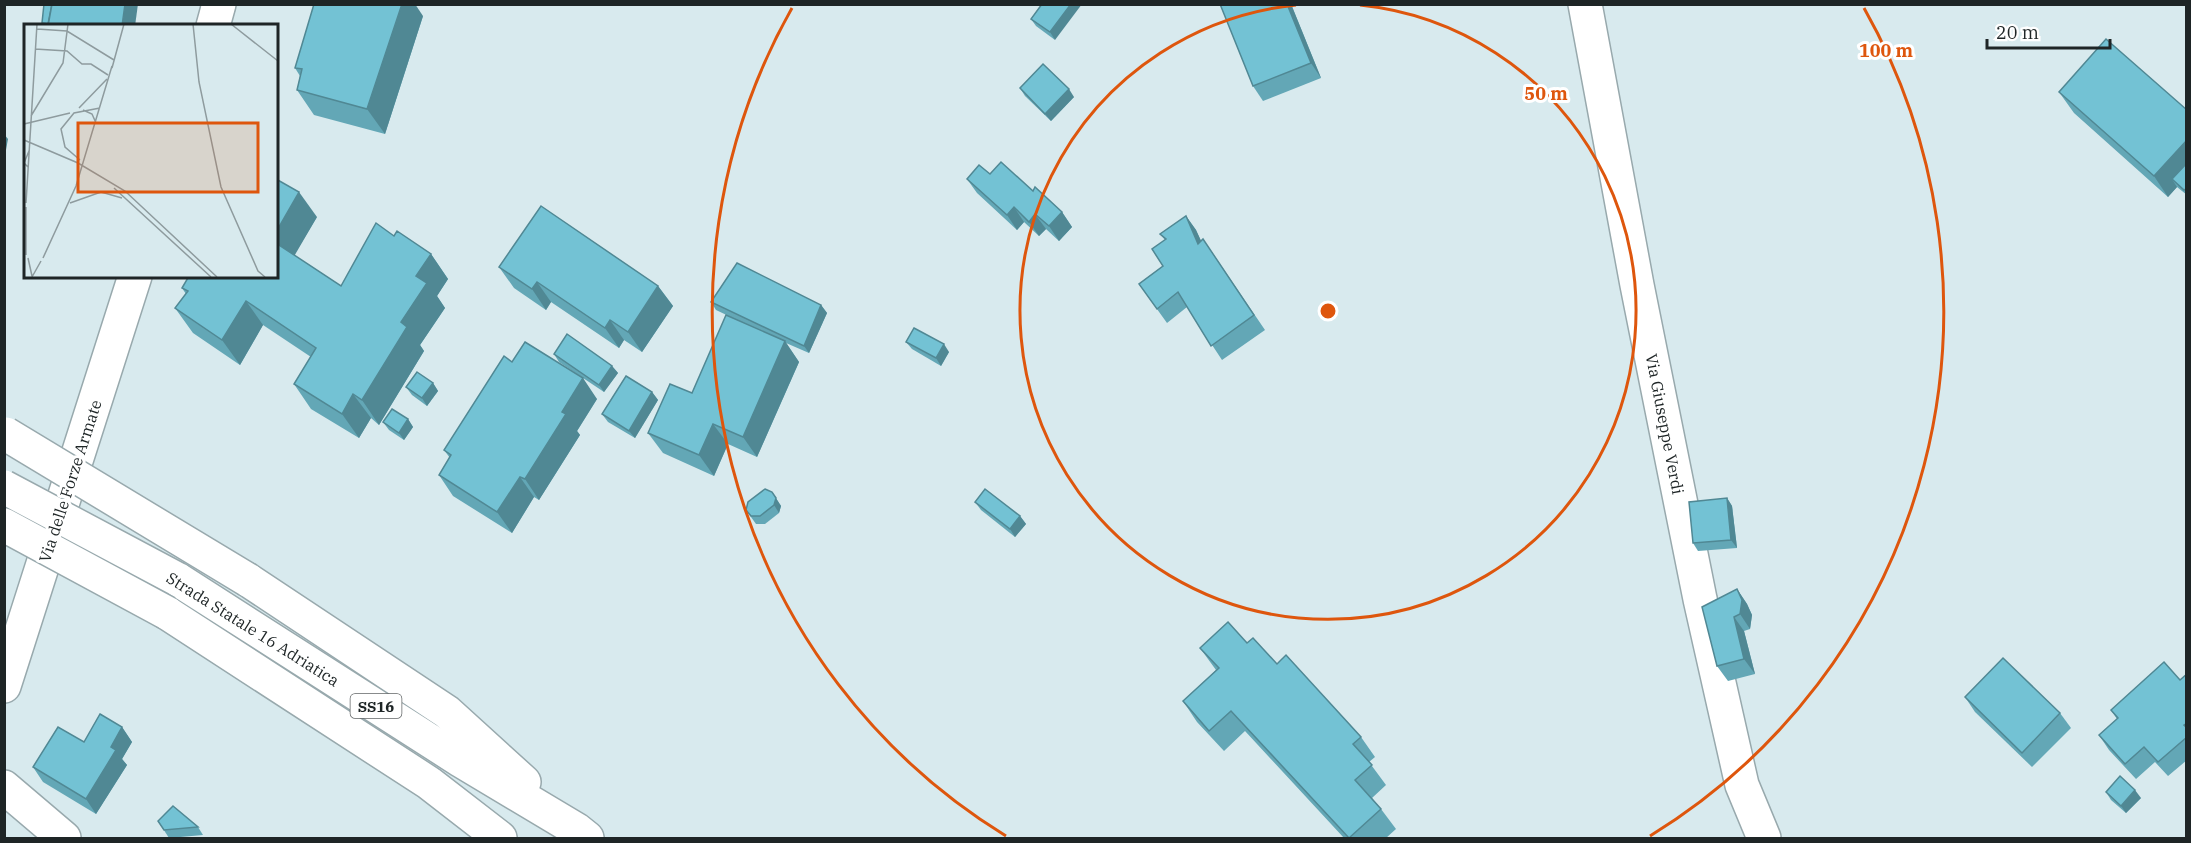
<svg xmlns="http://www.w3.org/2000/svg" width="2191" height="843" viewBox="0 0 2191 843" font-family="'IBM Plex Serif',serif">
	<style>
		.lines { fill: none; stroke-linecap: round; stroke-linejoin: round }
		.minor-casing { stroke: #98a9ad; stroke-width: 36 }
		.secondary-casing { stroke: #98a9ad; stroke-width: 36 }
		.trunk-casing { stroke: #98a9ad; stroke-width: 36 }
		.minor { stroke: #fff; stroke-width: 33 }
		.secondary { stroke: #fff; stroke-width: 33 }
		.trunk { stroke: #fff; stroke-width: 33 }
		.trunk-bridge-casing { stroke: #98a9ad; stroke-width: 36; stroke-linecap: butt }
		.trunk-bridge { stroke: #fff; stroke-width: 33 }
		.wall { fill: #63a7b6 }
		.shaded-wall { fill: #508894 }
		.building { fill: #73c2d4; stroke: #508894; stroke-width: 1.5 }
		.ring { fill: none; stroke: #de560d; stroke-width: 3 }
		.labels { text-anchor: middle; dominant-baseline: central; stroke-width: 6; stroke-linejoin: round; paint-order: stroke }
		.shield { fill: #fff; stroke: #626667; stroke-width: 1.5 }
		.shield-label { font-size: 15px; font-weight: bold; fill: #1e2526 }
		.street-label { font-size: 16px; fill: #1e2526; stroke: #fff }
		.inset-road { fill: none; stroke: #8e9b9e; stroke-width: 1.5 }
		.view { fill: #de560d; fill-opacity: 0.15; stroke: #de560d; stroke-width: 3 }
		.inset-edge { fill: none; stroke: #1e2526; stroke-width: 3 }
		.centre { fill: #de560d; stroke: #fff; stroke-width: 3 }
		.ring-label { font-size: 18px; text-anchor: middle; font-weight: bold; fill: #de560d; stroke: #fff; stroke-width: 6; stroke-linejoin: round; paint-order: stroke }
	</style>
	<rect width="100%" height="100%" fill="#d8eaee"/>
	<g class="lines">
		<defs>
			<path id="minor" d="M1585,4L1637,285L1700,599L1742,785L1764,838"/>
			<g id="secondary">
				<path d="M213,26L219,4"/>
				<path d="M4,686L135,276"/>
			</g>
			<g id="trunk">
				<path d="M218,4V6"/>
				<path d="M177,579L460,760L577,830L587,838"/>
				<path d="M248,580L447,712L524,782"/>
				<path d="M167,613L429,783L500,838"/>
				<path d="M4,787L64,838"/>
			</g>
		</defs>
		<use href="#minor" class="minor-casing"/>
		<use href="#secondary" class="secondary-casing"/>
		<use href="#trunk" class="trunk-casing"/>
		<use href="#minor" class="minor"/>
		<use href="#secondary" class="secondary"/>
		<use href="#trunk" class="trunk"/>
		<defs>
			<g id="trunk-bridge">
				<path d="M6,434L248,580"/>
				<path d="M4,487L177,579"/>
				<path d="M4,525L167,613"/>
			</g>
		</defs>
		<use href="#trunk-bridge" class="trunk-bridge-casing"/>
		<use href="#trunk-bridge" class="trunk-bridge"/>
	</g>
	<g class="wall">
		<path d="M1042,4L1055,40L1036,26L1031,19Z"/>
		<path d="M1220,4H1291L1321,78L1263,101L1253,86Z"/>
		<path d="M423,16L385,134L314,115L297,90L300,76L295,68Z"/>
		<path d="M1020,88L1074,97L1051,121L1025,96Z"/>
		<path d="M2059,92L2187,110V195L2177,187L2168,197L2074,113Z"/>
		<path d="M990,174L1033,191L1062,212L1072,227L1059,241L1046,229L1039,236L1024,222L1017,230L977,193L967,179Z"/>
		<path d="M1186,216L1196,230L1201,241L1203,239L1265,330L1222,360L1187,307L1167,323L1139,284L1163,266L1165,240L1160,234Z"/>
		<path d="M317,217L294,255L341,286L394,236L431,254L448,279L437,296L445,308L420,345L424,351L379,425L371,418L359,438L311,409L294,384L311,357L263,325L240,365L193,333L175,308L186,294L182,288Z"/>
		<path d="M499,267L658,286L673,306L642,352L624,340L619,348L551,302L546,310L514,288Z"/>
		<path d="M711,302L821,305L827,313L809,353L786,343L799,362L757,457L728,444L714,476L663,453L648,433L692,393L735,319L716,310Z"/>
		<path d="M906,342L949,352L941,366L912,349Z"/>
		<path d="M554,354L612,366L618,373L604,392L559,362Z"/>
		<path d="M512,362L597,399L577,431L580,435L539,500L534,497L512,533L453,496L439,475L450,458L444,450Z"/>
		<path d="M433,383L438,391L427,406L412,395L406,387Z"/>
		<path d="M652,392L658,400L635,438L608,422L602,414Z"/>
		<path d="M408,419L413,427L404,440L389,430L383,422Z"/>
		<path d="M772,492L781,506L779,513L765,524H756L746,510Z"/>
		<path d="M1727,498L1732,506L1737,548L1698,551L1693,543Z"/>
		<path d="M975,502L1020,516L1026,524L1015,537L981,510Z"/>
		<path d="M1737,589L1747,604L1752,615L1750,629L1744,631L1755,674L1728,681L1717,666Z"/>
		<path d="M1247,643L1277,664L1361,737L1375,757L1369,762L1386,785L1372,798L1381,809L1396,829L1386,838H1344L1245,731L1224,751L1197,722L1183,701L1216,670L1200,648Z"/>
		<path d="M2186,674L2187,760L2168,776L2155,762L2136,779L2109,750L2099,735L2117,719L2111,710L2180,680Z"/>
		<path d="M1965,697L2060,713L2071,728L2032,767L1975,712Z"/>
		<path d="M122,727L132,742L122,759L127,765L96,814L43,782L33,767L84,742Z"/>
		<path d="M2106,792L2141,798L2126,813L2111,800Z"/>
		<path d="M158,821L198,827L203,835L169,838Z"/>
	</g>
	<g class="shaded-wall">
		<path d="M125,4H138L135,26H122Z"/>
		<path d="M402,4H415L423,16L385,134L367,109Z"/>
		<path d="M1071,4H1082L1055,40L1050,32Z"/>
		<path d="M1287,4H1291L1321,78L1311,63Z"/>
		<path d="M1069,89L1074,97L1051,121L1045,114Z"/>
		<path d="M4,134L8,139L4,161Z"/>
		<path d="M2187,140V176L2172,179L2177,187L2168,197L2154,176Z"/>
		<path d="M299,192L317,217L289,265L276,247V232Z"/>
		<path d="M1014,207L1024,222L1017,230L1007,215Z"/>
		<path d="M1062,212L1072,227L1059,241L1049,226Z"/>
		<path d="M1035,214L1046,229L1039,236L1029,222Z"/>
		<path d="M1186,216L1196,230L1209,258L1198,244Z"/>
		<path d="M431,254L448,279L437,296L445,308L420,345L424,351L379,425L362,400L401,322L416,276Z"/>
		<path d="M537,282L551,302L546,310L532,289Z"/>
		<path d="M658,286L673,306L642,352L628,332Z"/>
		<path d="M246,301L263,325L240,365L222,340Z"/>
		<path d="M821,305L827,313L809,353L804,346Z"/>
		<path d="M610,320L624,340L619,348L605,328Z"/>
		<path d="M785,341L799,362L757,457L743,437Z"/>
		<path d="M944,344L949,352L941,366L936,358Z"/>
		<path d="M612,366L618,373L604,392L599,385Z"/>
		<path d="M583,378L597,399L577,431L580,435L539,500L525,479L562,412Z"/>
		<path d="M433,383L438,391L427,406L422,398Z"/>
		<path d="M652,392L658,400L635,438L629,431Z"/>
		<path d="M353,394L371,418L359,438L342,414Z"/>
		<path d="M408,419L413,427L404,440L399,433Z"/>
		<path d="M713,424L728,444L714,476L699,455Z"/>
		<path d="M520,477L534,497L512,533L497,512Z"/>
		<path d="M772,492L781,506L779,513L774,505Z"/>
		<path d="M1727,498L1732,506L1737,548L1731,540Z"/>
		<path d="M1020,516L1026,524L1015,537L1010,529Z"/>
		<path d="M1737,589L1747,604L1752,615L1750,629L1740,614Z"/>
		<path d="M1734,617L1744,631L1755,674L1744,659Z"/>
		<path d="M122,727L132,742L122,759L127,765L96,814L86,799L111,747Z"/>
		<path d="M2135,790L2141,798L2126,813L2121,806Z"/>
	</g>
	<g class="building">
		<path d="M44,4H52L48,24L42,23Z"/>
		<path d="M52,4H125L122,26H48Z"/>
		<path d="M314,4H402L367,109L297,90L302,69L295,68Z"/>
		<path d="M1042,4H1071L1050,32L1031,19Z"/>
		<path d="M1220,4H1287L1311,63L1253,86Z"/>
		<path d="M2106,39L2187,110V140L2154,176L2059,92Z"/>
		<path d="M1043,64L1069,89L1045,114L1020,88Z"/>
		<path d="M1001,162L1033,191L1035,187L1062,212L1049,226L1035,214L1029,222L1014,207L1007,215L967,179L979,165L990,174Z"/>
		<path d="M2187,163V188L2184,190L2172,179Z"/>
		<path d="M276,179L299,192L276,232Z"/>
		<path d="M541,206L658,286L628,332L610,320L605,328L537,282L532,289L499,267Z"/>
		<path d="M1186,216L1198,244L1203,239L1254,315L1211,346L1178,292L1157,309L1139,284L1163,266L1152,249L1166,239L1160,234Z"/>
		<path d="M376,223L394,236L397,231L431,254L416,276L427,283L401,322L407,327L362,400L353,394L342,414L294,384L316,348L246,301L222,340L175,308L188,291L182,288L189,276H276V243L341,286Z"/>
		<path d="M737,263L821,305L804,346L711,302Z"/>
		<path d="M726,315L785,341L743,437L713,424L699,455L648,433L670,384L692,393Z"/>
		<path d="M914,328L944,344L936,358L906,342Z"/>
		<path d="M567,334L612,366L599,385L554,354Z"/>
		<path d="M525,342L583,378L562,412L566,414L525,479L520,477L497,512L439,475L451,455L444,450L504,356L512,362Z"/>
		<path d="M417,372L433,383L422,398L406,387Z"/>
		<path d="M626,376L652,392L629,431L602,414Z"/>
		<path d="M392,409L408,419L399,433L383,422Z"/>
		<path d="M765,489L772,492L776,498L774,505L760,516H751L746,510L748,502Z"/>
		<path d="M985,489L1020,516L1010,529L975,502Z"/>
		<path d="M1727,498L1731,540L1693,543L1689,502Z"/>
		<path d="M1737,589L1742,600L1740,614L1734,617L1744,659L1717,666L1702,607Z"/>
		<path d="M1228,622L1247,643L1253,638L1277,664L1286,655L1361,737L1353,744L1372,765L1355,780L1381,809L1349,838L1231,711L1209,731L1183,701L1219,668L1200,648Z"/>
		<path d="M2003,658L2060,713L2022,753L1965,697Z"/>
		<path d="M2164,662L2180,680L2187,674V723L2184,725L2187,728V737L2158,762L2144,747L2125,764L2099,735L2118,718L2111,710Z"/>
		<path d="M100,714L122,727L111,747L116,750L86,799L33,767L58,727L84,742Z"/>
		<path d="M2120,776L2135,790L2121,806L2106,792Z"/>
		<path d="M173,806L198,827L164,830L158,821Z"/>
	</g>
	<g class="ring">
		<path d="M1360 5A308 308 0 1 1 1296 5"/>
		<path d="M1006 836A616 616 0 0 1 792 8M1864 8A616 616 0 0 1 1650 836"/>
	</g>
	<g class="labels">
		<rect class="shield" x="350.5" y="694" width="51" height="24" rx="4.5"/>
		<g class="shield-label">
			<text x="376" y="706">SS16</text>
		</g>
		<g class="street-label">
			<text transform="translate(1665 424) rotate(79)">Via Giuseppe Verdi</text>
			<text transform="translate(70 481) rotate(-72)">Via delle Forze Armate</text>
			<text transform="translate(253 629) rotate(32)">Strada Statale 16 Adriatica</text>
		</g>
	</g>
	<g transform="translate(24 24)">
		<rect width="254" height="254" fill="#d8eaee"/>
		<path class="inset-road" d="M169,0L175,58L197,163L234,247L241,253M207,0L254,37M13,5L43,7L90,36M11,25L43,27L58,40H67L84,51M88,44L100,0M55,84L83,55M59,86L68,90L72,99M7,92L39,39L44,0M0,100L46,89M0,116L54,139L101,167L193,253M56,136L41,123L37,105L50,89L76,84M4,143L0,139L5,127M90,164L187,253M2,179L13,0M46,179L77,168L98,174M2,183V231M4,234L8,252M19,234L52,162L88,42M8,253L17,237"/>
		<path class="view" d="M54,99H234V168H54Z"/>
		<rect width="254" height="254" class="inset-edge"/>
	</g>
	<circle cx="1328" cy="311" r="9" class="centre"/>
	<g class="ring-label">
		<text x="1886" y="57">100 m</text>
		<text x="1546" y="100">50 m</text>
	</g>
	<rect width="2191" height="843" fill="none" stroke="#1e2526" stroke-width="12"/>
	<path d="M1987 39v9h123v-9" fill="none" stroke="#1e2526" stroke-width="3"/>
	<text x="1996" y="39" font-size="18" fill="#1e2526" stroke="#ffffff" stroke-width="4.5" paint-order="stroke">20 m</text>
</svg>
